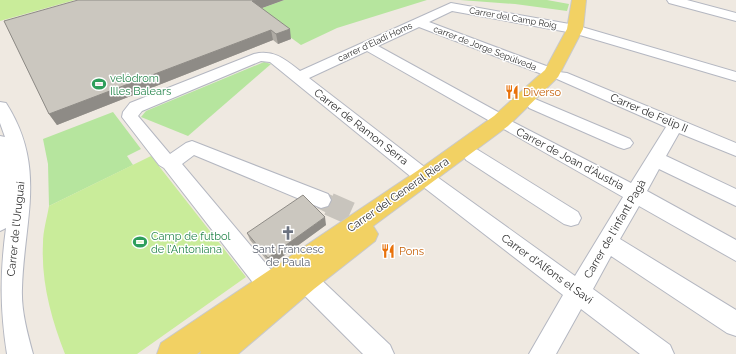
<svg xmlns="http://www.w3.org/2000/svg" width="736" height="354" viewBox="0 0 736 354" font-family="Raleway,sans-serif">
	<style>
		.green { fill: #b6e59e }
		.pitch { fill: #c9ec9a }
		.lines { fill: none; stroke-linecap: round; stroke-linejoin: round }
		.minor-tunnel-far1 { stroke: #c8c4bd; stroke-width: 18; stroke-dasharray: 18 9; stroke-linecap: butt }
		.minor-tunnel { stroke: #c8c4bd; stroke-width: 23; stroke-dasharray: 23 12; stroke-linecap: butt }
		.minor-casing { stroke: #b4b7c1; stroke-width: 2 }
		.major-casing { stroke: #c9c9c9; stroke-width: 2 }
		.minor { fill: #fff; fill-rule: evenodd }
		.major { fill: #f2d163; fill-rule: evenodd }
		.wall { fill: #afaba4 }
		.shaded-wall { fill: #8e8b86 }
		.building { fill: #cbc7bf; stroke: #8e8b86 }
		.labels { text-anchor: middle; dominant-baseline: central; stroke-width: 3; stroke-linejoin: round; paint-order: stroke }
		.far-street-label { font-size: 9px; fill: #2e2e2e; stroke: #fff }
		.leisure-label { font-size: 11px; fill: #27864d; stroke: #fff; text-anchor: start }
		.food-label { font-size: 11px; fill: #c56008; stroke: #fff; text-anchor: start }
		.street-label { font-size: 11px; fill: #2e2e2e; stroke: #fff }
		.worship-label { font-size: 11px; fill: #5b616d; stroke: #fff }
	</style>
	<rect width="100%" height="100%" fill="#efe9e1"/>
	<g class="green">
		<path d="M284,0H427L337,28L301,45L254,11Z"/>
		<path d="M460,0H547L569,4L567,11L515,4Z"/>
		<path d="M264,62L271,64L188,136L141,117L146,111Z"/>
		<path d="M113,112L141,149L127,156L133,165L49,206L48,164L43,139Z"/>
	</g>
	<g class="pitch">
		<path d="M0,0H75L0,21Z"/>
		<path d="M151,156L246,277L137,354H65C51,318 41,282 43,243C43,231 47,218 49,206Z"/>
	</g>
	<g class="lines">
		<path class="minor-tunnel-far1" d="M321,200L331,205"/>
		<path class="minor-tunnel" d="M329,204L363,219"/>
		<defs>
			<g id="minor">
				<path d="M667,0H687L736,13V21L669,3Z"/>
				<path d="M451,3L575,25L736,72V81L573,33L452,11L429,22L557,70L559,72L567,73L736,143V156L679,133L666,156L736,189V206L659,169L647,191L736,240V261L639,206L620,239L736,310V336L727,333L611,256L593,289L670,345L674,354H640L581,309L556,354H529L563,295L426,189L270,62L261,61L142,111L138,116L170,154L186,143L192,141L328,194L331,200L328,206L321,208L194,155L182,164L277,277L281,285L277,293L269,296L261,293L164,168L159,165L122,117L123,112L130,103L254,54C274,49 286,60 300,71ZM419,27L547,76L555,77L557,79L666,127L631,183L509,120L507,117L378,46ZM367,51L623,197L575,276L440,179L309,78Z"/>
				<path d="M535,99L630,139L633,143L630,147L624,149L618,147L529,108L527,104L529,100Z"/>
				<path d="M0,102L6,103C47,167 24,219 22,288C21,310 27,332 33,354H7C0,309 0,273 6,228L0,231V136L5,137L0,123Z"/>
				<path d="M472,148L478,150L578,212L581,218L578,224L571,226L564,224L466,160L463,155L466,150Z"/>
				<path d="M305,269L313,272L390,345L394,354H363L297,288L293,280L297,272Z"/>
			</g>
			<path id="major" d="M572,0H586L583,29L558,77L508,126L373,226L378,234L375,241L314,289L238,354H200L201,351L197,354H157L161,343L417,171L494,116L545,70L567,29Z"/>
		</defs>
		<use href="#minor" class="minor-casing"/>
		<use href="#major" class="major-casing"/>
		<use href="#minor" class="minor"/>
		<use href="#major" class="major"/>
	</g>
	<g class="wall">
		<path d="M284,0L261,8L291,39L278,44L273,40L57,125L49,114L4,21Z"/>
		<path d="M326,225L271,265L250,240L247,233Z"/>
	</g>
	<g class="shaded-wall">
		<path d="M256,0H284L254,11L252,1Z"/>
		<path d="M290,29L291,39L278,44L276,34Z"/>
		<path d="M271,30L273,40L57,125L49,114Z"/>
		<path d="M325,217L326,225L271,265L268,258Z"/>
	</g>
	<g class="building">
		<path d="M78,0H256L252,1L290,29L276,34L271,30L49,114L4,21Z"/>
		<path d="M303,195L325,217L268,258L247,233Z"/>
	</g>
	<defs>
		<symbol id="stadium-bare" viewBox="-9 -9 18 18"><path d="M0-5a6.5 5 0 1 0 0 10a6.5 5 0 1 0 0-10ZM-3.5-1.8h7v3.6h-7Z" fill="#2e9e5b" stroke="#fff" stroke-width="2.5" paint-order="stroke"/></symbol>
		<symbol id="restaurant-bare" viewBox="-9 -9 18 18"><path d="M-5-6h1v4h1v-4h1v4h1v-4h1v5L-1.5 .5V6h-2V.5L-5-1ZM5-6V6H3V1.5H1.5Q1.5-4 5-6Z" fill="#e8710a" stroke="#fff" stroke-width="2.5" paint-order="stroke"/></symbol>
		<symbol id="church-bare" viewBox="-9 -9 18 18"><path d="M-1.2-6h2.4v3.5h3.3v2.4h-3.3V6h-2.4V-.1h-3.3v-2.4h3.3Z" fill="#6b7280" stroke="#fff" stroke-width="2.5" paint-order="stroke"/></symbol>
	</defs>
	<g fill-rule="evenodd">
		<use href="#stadium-bare" x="89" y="74" width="20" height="20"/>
		<use href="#restaurant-bare" x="502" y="82" width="20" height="20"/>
		<use href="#church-bare" x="278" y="223" width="20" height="20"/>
		<use href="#stadium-bare" x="130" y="232" width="20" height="20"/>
		<use href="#restaurant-bare" x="378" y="241" width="20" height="20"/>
	</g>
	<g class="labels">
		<g class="far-street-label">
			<text transform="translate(513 18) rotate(10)">Carrer del Camp Roig</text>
			<text transform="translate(375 42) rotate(-25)">carrer d'Eladi Homs</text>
			<text transform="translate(485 48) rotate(21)">carrer de Jorge Sepúlveda</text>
		</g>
		<g class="leisure-label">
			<text x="110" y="78">velòdrom<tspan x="110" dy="13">Illes Balears</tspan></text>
			<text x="151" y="236">Camp de futbol<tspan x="151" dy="13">de l’Antoniana</tspan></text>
		</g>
		<g class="food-label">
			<text x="523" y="92">Diverso</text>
			<text x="399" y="251">Pons</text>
		</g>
		<g class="street-label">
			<text transform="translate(649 113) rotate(23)">Carrer de Felip II</text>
			<text transform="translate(361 127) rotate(38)">Carrer de Ramon Serra</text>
			<text transform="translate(570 159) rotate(28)">Carrer de Joan d'Àustria</text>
			<text transform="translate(398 195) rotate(-35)">Carrer del General Riera</text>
			<text transform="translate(16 229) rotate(-84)">Carrer de l'Uruguai</text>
			<text transform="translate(615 229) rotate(-60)">Carrer de l'infant Pagà</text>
			<text transform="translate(547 269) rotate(36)">Carrer d'Alfons el Savi</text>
		</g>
		<g class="worship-label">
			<text x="288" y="249">Sant Francesc<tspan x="288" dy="13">de Paula</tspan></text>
		</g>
	</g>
</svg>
